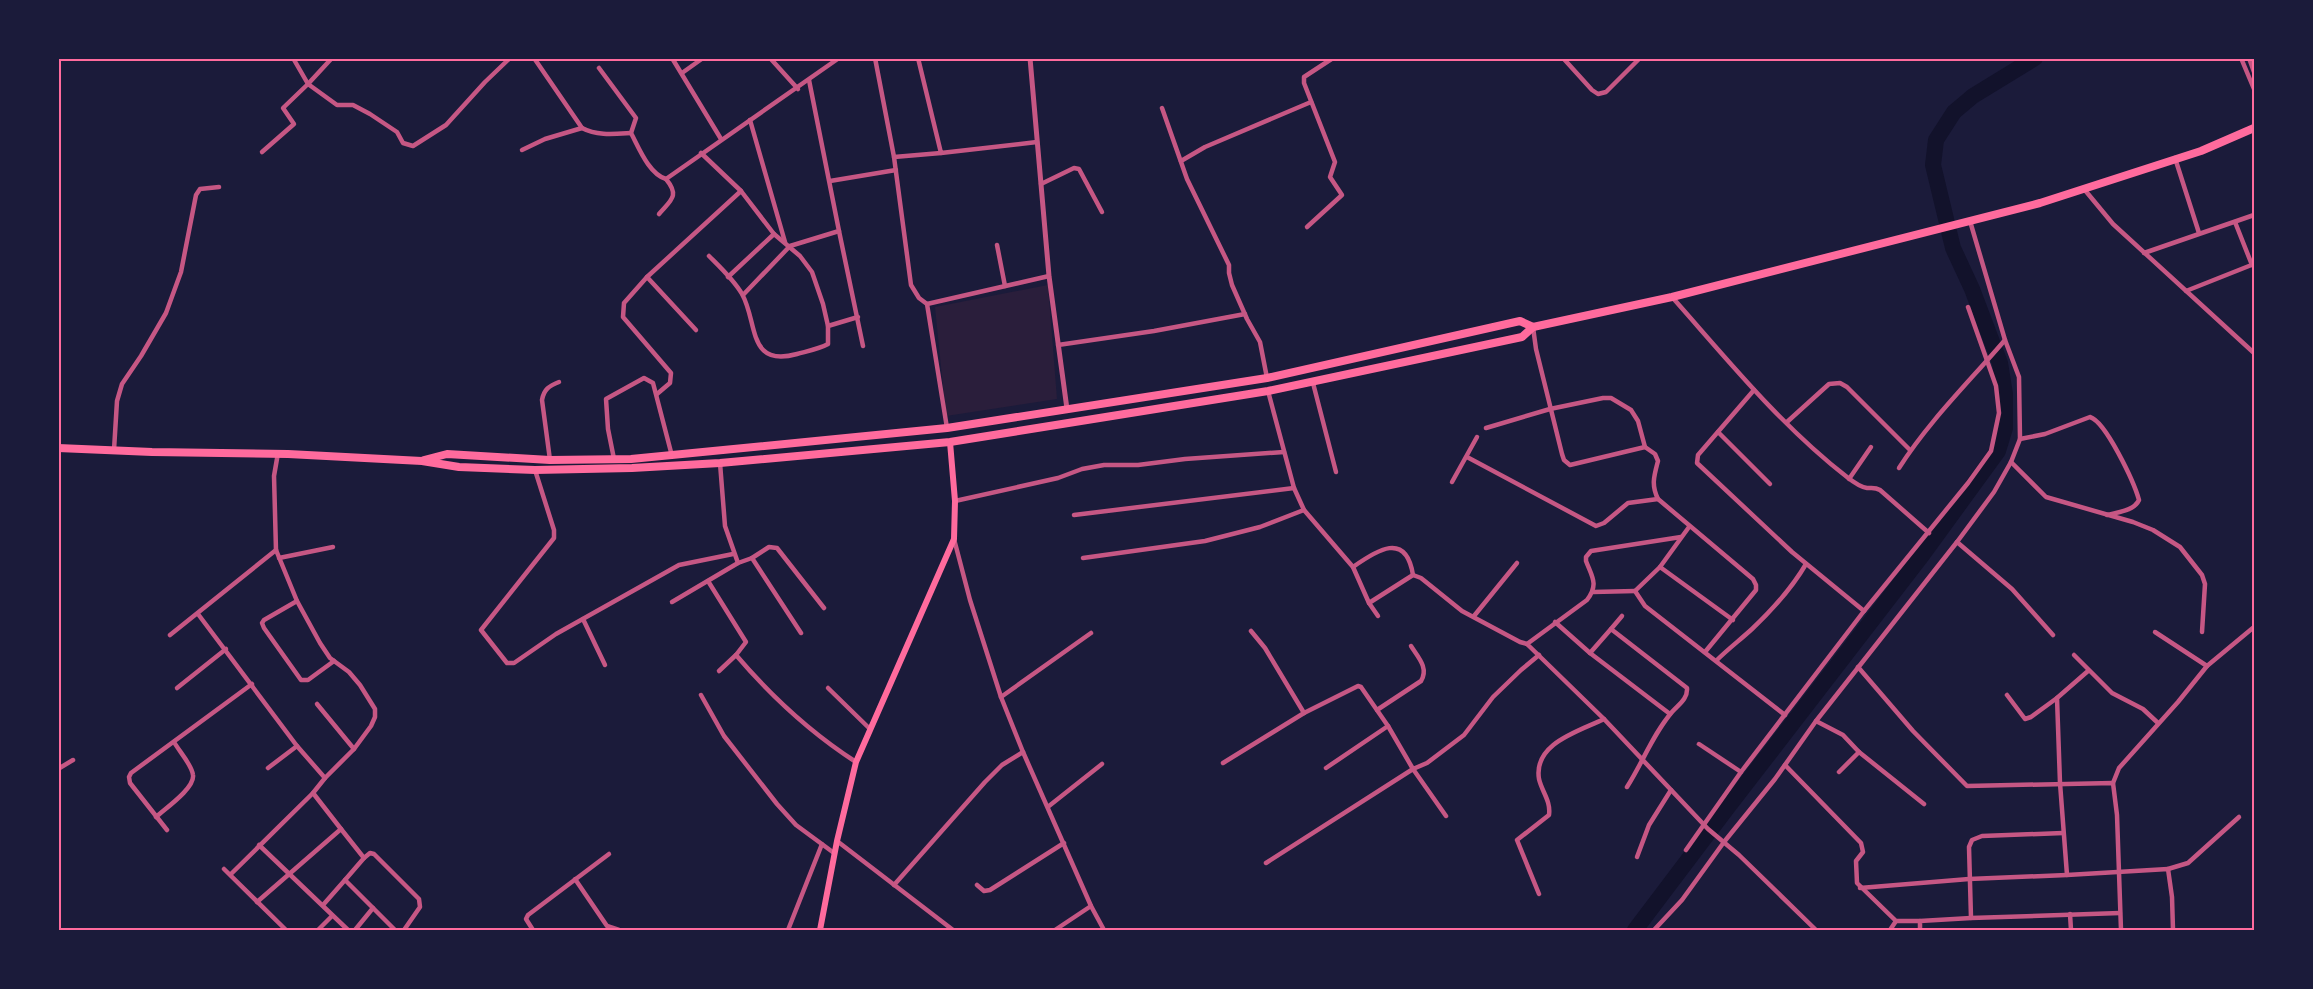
<svg xmlns="http://www.w3.org/2000/svg" width="2313" height="989" viewBox="0 0 2313 989" font-family="Raleway,sans-serif">
	<style>
		.green { fill: #2a1e3b }
		.lines { fill: none; stroke-linecap: round; stroke-linejoin: round }
		.river { stroke: #12122b; stroke-width: 16 }
		.minor { stroke: #c65784; stroke-width: 4.5 }
		.tertiary { stroke: #c65784; stroke-width: 5 }
		.secondary { stroke: #ff6b9d; stroke-width: 6 }
		.trunk { stroke: #ff6b9d; stroke-width: 8 }
		.neatline { fill: none; stroke: #ff6b9d; stroke-width: 2 }
	</style>
	<rect width="100%" height="100%" fill="#1b1b3a"/>
	<path class="green" d="M1048,285L1057,399L946,416L935,307Z"/>
	<g class="lines">
		<path class="river" d="M1635,930L1728,807L1923,554L1998,451L2005,428V394L2000,363L1972,289L1953,248L1933,165L1936,140L1954,112L1973,96L2035,58"/>
		<g class="minor">
			<path d="M332,58L308,84L337,105H353L370,114L397,132L403,143L413,146L446,125L485,82L510,58"/>
			<path d="M534,58L582,128C597,136 614,134 631,133"/>
			<path d="M672,58L721,139"/>
			<path d="M770,58L798,89"/>
			<path d="M875,58L894,157L911,285L919,298L927,304L947,428"/>
			<path d="M918,58L941,153L1037,142"/>
			<path d="M1563,58L1592,90L1598,94L1606,92L1640,58"/>
			<path d="M2241,58L2254,89"/>
			<path d="M2249,58L2254,72"/>
			<path d="M599,68L636,118L631,133C639,148 649,174 666,179L839,58"/>
			<path d="M682,73L703,58"/>
			<path d="M1162,108L1187,179L1229,265V273L1232,285L1247,319L1260,342L1267,378"/>
			<path d="M750,120L785,242"/>
			<path d="M522,150L545,139L582,128"/>
			<path d="M262,152L294,124L283,108L308,84L293,58"/>
			<path d="M701,153L741,191L774,234L800,256L812,272L823,304L828,326V344C819,349 808,351 797,354C747,368 758,322 742,294C734,280 720,267 709,256"/>
			<path d="M894,157L941,153"/>
			<path d="M2175,158L2199,233"/>
			<path d="M1181,161L1205,147L1311,102"/>
			<path d="M830,181L896,170"/>
			<path d="M1041,184L1074,168L1079,169L1102,212"/>
			<path d="M2084,189L2113,224L2254,353"/>
			<path d="M659,214C671,200 680,196 666,179"/>
			<path d="M2235,222L2252,265"/>
			<path d="M1307,227L1342,195L1330,177L1335,162L1304,83V77L1333,58"/>
			<path d="M839,231L863,346"/>
			<path d="M997,245L1005,286"/>
			<path d="M2144,253L2254,215"/>
			<path d="M647,277L696,330"/>
			<path d="M728,277L774,234"/>
			<path d="M2186,291L2254,264"/>
			<path d="M743,295L790,246L839,231L809,80"/>
			<path d="M1672,297C1727,359 1781,426 1847,477C1852,481 1860,487 1867,488C1873,488 1875,487 1880,490L1929,533"/>
			<path d="M927,304L1049,276"/>
			<path d="M828,326L858,317"/>
			<path d="M1533,327L1536,349L1562,454L1564,460L1570,465L1645,447"/>
			<path d="M1058,345L1154,331L1245,314"/>
			<path d="M1313,383L1336,472"/>
			<path d="M1754,390L1698,455L1697,463L1792,552L1864,611"/>
			<path d="M1268,391L1294,488L1304,510L1353,567L1369,603L1413,575L1421,578L1462,611L1520,642L1527,644"/>
			<path d="M657,394L670,383L671,373L623,317L624,303L647,277L741,191"/>
			<path d="M1787,422L1829,384L1840,383L1847,387L1910,450"/>
			<path d="M1486,428L1550,409L1603,398H1611L1631,410L1638,421L1645,447L1655,454L1658,461C1654,476 1651,485 1658,499L1753,579L1756,585V590L1705,652"/>
			<path d="M1718,432L1770,484"/>
			<path d="M2020,439L2045,434L2090,417C2106,422 2134,482 2139,500C2134,511 2118,512 2107,515"/>
			<path d="M114,450L117,401L122,384L141,356L166,313L181,272L196,195L200,189L219,187"/>
			<path d="M1467,457L1596,526L1604,523L1628,503L1658,499"/>
			<path d="M614,459L608,429L606,399L644,378L653,383L672,456"/>
			<path d="M550,460L542,400C544,389 549,386 559,382"/>
			<path d="M2011,462L2046,497L2133,522L2153,530L2180,547L2202,575L2205,584L2202,632"/>
			<path d="M720,463L725,526L738,563L752,558L801,633"/>
			<path d="M1899,468C1929,421 1969,382 2005,340"/>
			<path d="M535,470L554,530V538L481,630L507,663H514L556,634L679,565L733,554"/>
			<path d="M1849,479L1871,447"/>
			<path d="M1452,482L1477,437"/>
			<path d="M955,501L1058,478L1082,469L1104,465H1138L1185,459L1284,452"/>
			<path d="M1074,515L1294,488"/>
			<path d="M1689,527L1660,567L1733,620"/>
			<path d="M1681,537L1591,551L1586,557V561C1592,577 1599,584 1587,600L1527,644L1604,719L1708,829L1739,855L1816,930"/>
			<path d="M954,539L970,600L1001,697L1023,752L1091,906L1104,930"/>
			<path d="M1957,542L2012,589L2053,635"/>
			<path d="M279,558L333,547"/>
			<path d="M752,558L769,547L777,548L824,608"/>
			<path d="M1083,558L1205,541L1260,527L1304,510"/>
			<path d="M1353,567C1377,550 1406,531 1413,575"/>
			<path d="M1660,567L1635,591L1645,606L1785,715"/>
			<path d="M708,581L746,642L736,655L719,671"/>
			<path d="M1593,592L1635,591"/>
			<path d="M297,601L264,620L262,623L264,628L301,680H308L334,661"/>
			<path d="M672,602L738,563"/>
			<path d="M1369,603L1378,616"/>
			<path d="M198,614L297,746L325,778"/>
			<path d="M1474,616L1517,563"/>
			<path d="M583,619L605,665"/>
			<path d="M1555,622L1590,653L1670,714"/>
			<path d="M1611,629L1622,616"/>
			<path d="M1251,631L1265,648L1304,713"/>
			<path d="M2155,632L2207,666L2254,627"/>
			<path d="M170,635L276,550"/>
			<path d="M1590,653L1611,629L1687,688C1688,699 1678,705 1672,712C1653,734 1643,762 1627,787"/>
			<path d="M736,655C771,696 811,733 856,762"/>
			<path d="M2074,655L2112,693L2143,709L2158,723"/>
			<path d="M1717,660C1728,649 1740,640 1752,629C1772,610 1792,588 1806,564"/>
			<path d="M1858,667L1913,731L1967,786L2113,783L2117,815L2121,930"/>
			<path d="M2088,671L2057,698L2060,783L2067,875L2168,869L2172,897L2173,930"/>
			<path d="M177,688L226,649"/>
			<path d="M828,688L870,729"/>
			<path d="M701,695L724,736L777,804L796,825L834,853"/>
			<path d="M2007,695L2025,719L2031,717L2057,698"/>
			<path d="M1001,697L1091,633"/>
			<path d="M317,704L354,749"/>
			<path d="M1377,710L1421,681C1429,668 1418,657 1411,646"/>
			<path d="M1816,721L1843,735L1859,752L1924,804"/>
			<path d="M1699,744L1741,772"/>
			<path d="M1223,763L1304,713L1358,686L1361,687L1388,726L1413,769L1427,763L1464,735L1493,697L1521,670L1539,655"/>
			<path d="M1785,765L1861,843L1863,852L1856,861L1857,883L1896,921H1920"/>
			<path d="M268,768L297,746"/>
			<path d="M1326,768L1388,726"/>
			<path d="M58,769L73,760"/>
			<path d="M1839,772L1859,752"/>
			<path d="M2113,783L2119,768L2178,702L2207,666"/>
			<path d="M1049,806L1102,764"/>
			<path d="M156,817C166,808 195,788 193,775C192,765 179,751 174,742"/>
			<path d="M341,829L364,858L345,880"/>
			<path d="M167,830L130,783L129,777L131,773L252,684"/>
			<path d="M837,841L953,930"/>
			<path d="M259,845L348,930"/>
			<path d="M1686,850L1741,772L1864,611L1968,483L1991,451L1999,413L1996,386L1968,307"/>
			<path d="M1637,857L1649,825L1671,790"/>
			<path d="M364,858L370,853L374,854L419,899L420,907L404,930"/>
			<path d="M1266,863L1413,769L1446,816"/>
			<path d="M224,869L286,930"/>
			<path d="M2168,869L2188,863L2239,817"/>
			<path d="M231,874L313,793L325,778L354,749L371,726L375,717V709L360,685L349,672L330,658L320,643L297,601L276,550L274,476L278,453"/>
			<path d="M575,879L607,926L619,930"/>
			<path d="M894,885L985,782L1002,765L1023,752"/>
			<path d="M977,885L984,891L990,890L1064,843"/>
			<path d="M1860,888L1969,879L2067,875"/>
			<path d="M1539,894L1517,840L1549,815C1551,801 1542,792 1539,779C1533,743 1580,731 1604,719"/>
			<path d="M257,902L341,829L313,793"/>
			<path d="M323,905L345,880L395,930"/>
			<path d="M2070,914L2071,930"/>
			<path d="M1971,918L1969,847L1972,840L1982,836L2063,833"/>
			<path d="M318,930L332,916"/>
			<path d="M355,930L373,908"/>
			<path d="M533,930L526,919L528,915L609,854"/>
			<path d="M788,930L822,844"/>
			<path d="M1055,930L1091,906"/>
			<path d="M1654,930L1682,900L1724,842L1775,779L1816,721L1957,542L1994,492L2011,462L2020,439L2019,377L2005,340L1970,221"/>
			<path d="M1890,930L1896,921"/>
			<path d="M1920,930V921L1971,918L2120,913"/>
		</g>
		<path class="tertiary" d="M1030,58L1049,276L1067,409"/>
		<path class="secondary" d="M820,930L837,841L856,762L954,539L955,501L950,442"/>
		<g class="trunk">
			<path d="M58,448L152,452L288,454L422,461L459,467L535,470L632,468L720,463L950,442L1268,391L1522,337L1533,327L1672,297L2040,203L2201,151L2254,128"/>
			<path d="M424,460L447,454L550,460L631,459L947,428L1267,378L1520,321L1533,327"/>
		</g>
	</g>
	<rect width="2313" height="989" fill="none" stroke="#1b1b3a" stroke-width="120"/>
	<rect x="60" y="60" width="2193" height="869" class="neatline"/>
</svg>
